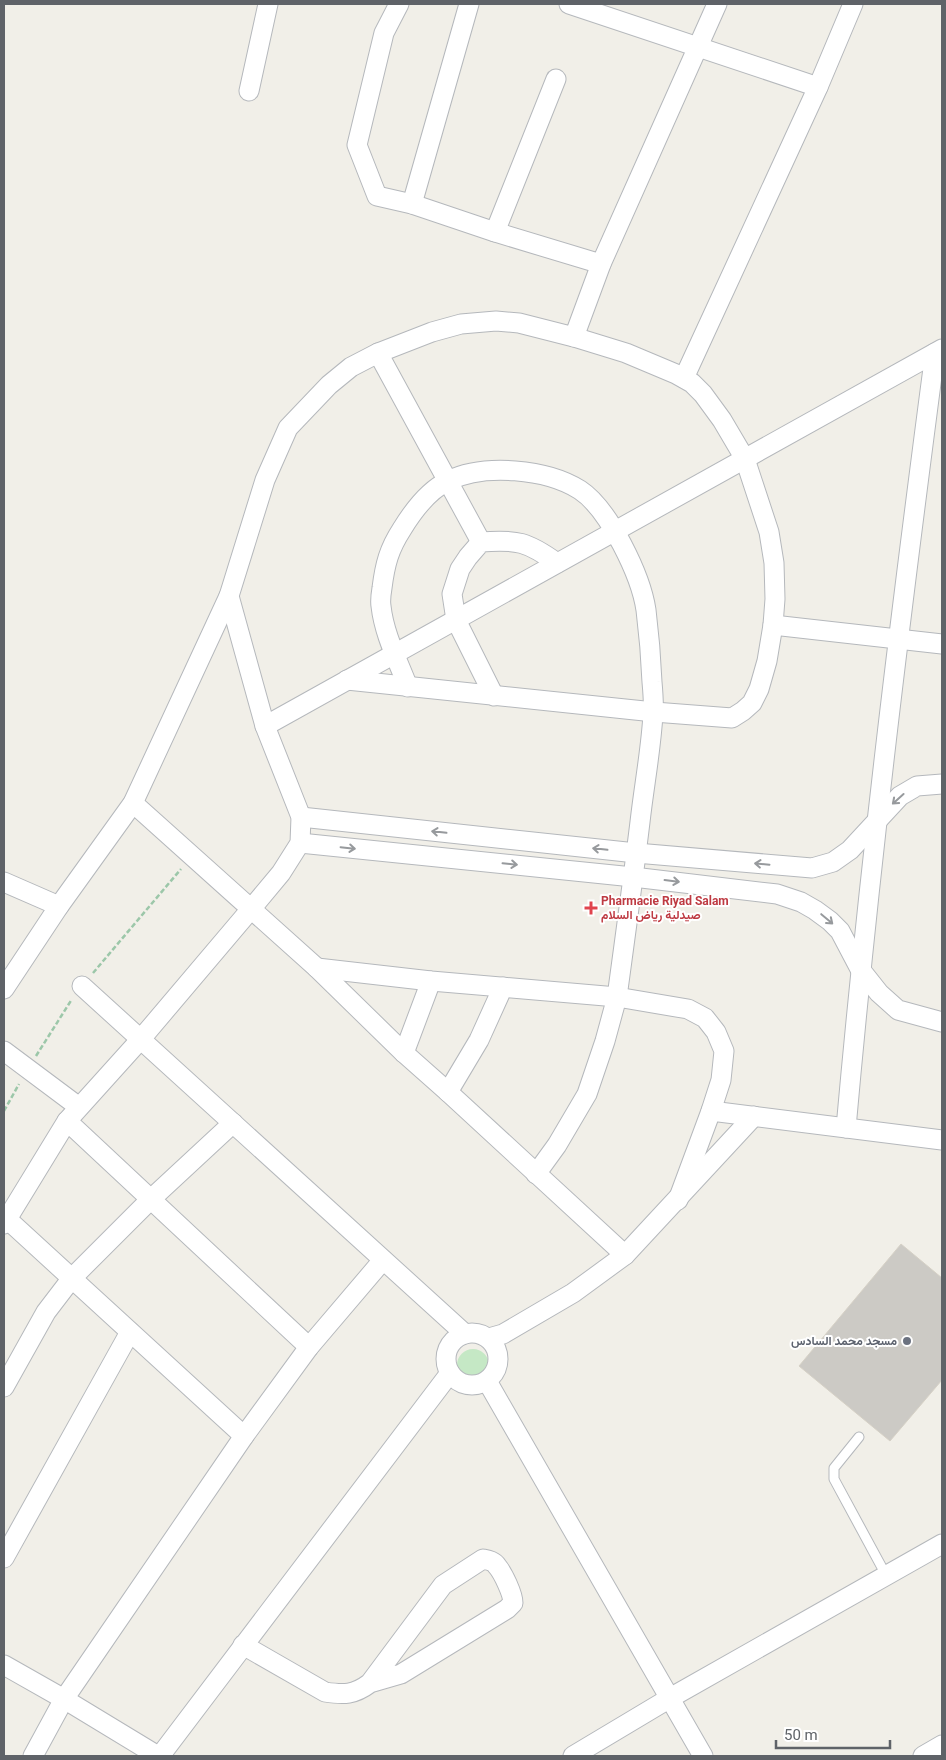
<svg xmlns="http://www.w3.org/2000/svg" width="946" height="1760" viewBox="0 0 946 1760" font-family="Roboto,Vazirmatn,sans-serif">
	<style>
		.green { fill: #c5e8c5 }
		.building { fill: #cccac5; stroke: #d6d1c6 }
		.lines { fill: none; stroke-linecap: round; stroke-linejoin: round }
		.service-casing { stroke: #b5b8bc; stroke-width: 11 }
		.minor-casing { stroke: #b5b8bc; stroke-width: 21 }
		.path { stroke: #9cc7a9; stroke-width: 2.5; stroke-dasharray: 5 2.5; stroke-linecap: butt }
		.service { stroke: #fff; stroke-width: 9 }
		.minor { stroke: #fff; stroke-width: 19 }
		.oneway { stroke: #979a9d }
		.health-dot { fill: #e0444e; stroke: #fff; stroke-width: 2 }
		.worship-dot { fill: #6b7280; stroke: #fff; stroke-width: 2 }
		.labels { text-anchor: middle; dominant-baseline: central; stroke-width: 4; stroke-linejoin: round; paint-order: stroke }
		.health-label { font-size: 12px; font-weight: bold; fill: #be3a42; stroke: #fff; text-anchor: start }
		.worship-label { font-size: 12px; font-weight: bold; fill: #5b616d; stroke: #fff; text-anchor: end }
	</style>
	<rect width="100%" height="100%" fill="#f1efe8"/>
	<circle class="green" cx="473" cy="1365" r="16"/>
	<path class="building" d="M901,1244L942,1278V1380L890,1441L799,1366Z"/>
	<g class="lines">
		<defs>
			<path id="service" d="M859,1437L834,1468V1479L886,1575"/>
			<g id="minor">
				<path d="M399,4L384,33L357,145L377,196L412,204L495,232L601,264"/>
				<path d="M569,4L818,87"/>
				<path d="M249,91L268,4"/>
				<path d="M412,204L469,4"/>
				<path d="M495,232L556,79"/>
				<path d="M574,337L601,264L717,4"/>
				<path d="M378,353L481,542"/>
				<path d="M684,378L818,87L853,4"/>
				<path d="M773,625L942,644"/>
				<path d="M408,687C398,661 384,634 381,606C380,600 381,594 382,588C385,564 389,549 402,529C413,511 429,490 448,481C484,463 547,469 580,490C609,509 641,576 646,610C649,634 651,658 652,682C653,693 654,704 653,714C651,750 644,786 640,822C633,880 625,938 617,997L605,1041L587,1094L557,1145L536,1174"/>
				<path d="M494,696L456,620L452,594L460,569L468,557L481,542C517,539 528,542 557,563"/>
				<path d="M265,726L942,349"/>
				<path d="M133,803L317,968L404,1053L448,1092L625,1255"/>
				<path d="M301,817L636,853L812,868L833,862L850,850L900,796L917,786L942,784"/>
				<path d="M300,843L633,877L777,894L801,902L815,910L830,921L840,931L860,969L879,993L898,1010L942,1022"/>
				<path d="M4,882L59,906"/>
				<path d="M317,968L431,981L617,997L688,1009L705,1018L716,1032L724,1051L721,1080L711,1111L678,1200"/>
				<path d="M82,986L465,1334"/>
				<path d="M4,989L59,906L133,803L229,596"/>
				<path d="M4,1051L79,1107"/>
				<path d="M404,1053L431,981"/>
				<path d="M448,1092L479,1040L503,987"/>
				<path d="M711,1111L942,1140"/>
				<path d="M67,1121L309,1347"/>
				<path d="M846,1128C869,869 901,611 935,353"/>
				<path d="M7,1219L244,1436"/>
				<path d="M4,1224L67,1121L140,1040L251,909L281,873L300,843L301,817L265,726L229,596L265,480L288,428L329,385L351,367L378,353L432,332L461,324L496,321L519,323L574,337L626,353L676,374L692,383L703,394L722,420L745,459L769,532L774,563L775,599L773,625L767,661L759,689L752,703L743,711L732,718L654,712L347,680"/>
				<circle cx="472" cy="1359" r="26"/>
				<path d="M489,1338L503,1334L573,1293L625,1255L754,1116"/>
				<path d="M487,1381L703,1756"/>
				<path d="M4,1387L46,1312L72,1278L150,1200L233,1123"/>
				<path d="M4,1558L130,1332"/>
				<path d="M243,1645L325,1692C344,1695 354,1695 370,1683L443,1585L483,1559C488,1560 494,1561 497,1566C503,1573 513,1594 513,1603L507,1609L401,1674L370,1683"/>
				<path d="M4,1665L64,1699L158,1756"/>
				<path d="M33,1756L64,1699L244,1436L309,1347L383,1260"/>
				<path d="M160,1756L450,1373"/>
				<path d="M573,1756L670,1698L942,1544"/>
				<path d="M923,1756L942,1745"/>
			</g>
		</defs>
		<use href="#service" class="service-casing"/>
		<use href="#minor" class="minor-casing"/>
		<g class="path">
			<path d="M93,973L181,869"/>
			<path d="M36,1056L72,999"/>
			<path d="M4,1111L19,1084"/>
		</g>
		<use href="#service" class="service"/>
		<use href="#minor" class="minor"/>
	</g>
	<defs><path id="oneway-shaft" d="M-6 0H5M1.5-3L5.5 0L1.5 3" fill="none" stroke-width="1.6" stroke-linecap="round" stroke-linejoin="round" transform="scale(1.25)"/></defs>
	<g class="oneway">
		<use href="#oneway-shaft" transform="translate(898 799) rotate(138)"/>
		<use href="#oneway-shaft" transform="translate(439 832) rotate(-174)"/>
		<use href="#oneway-shaft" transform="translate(348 848) rotate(6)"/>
		<use href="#oneway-shaft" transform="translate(600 849) rotate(-174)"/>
		<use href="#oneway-shaft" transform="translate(510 864) rotate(6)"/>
		<use href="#oneway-shaft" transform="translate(762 864) rotate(-175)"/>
		<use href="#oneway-shaft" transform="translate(672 881) rotate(7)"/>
		<use href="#oneway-shaft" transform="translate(827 919) rotate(40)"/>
	</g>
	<path class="health-dot" d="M588.5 900.5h5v5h5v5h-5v5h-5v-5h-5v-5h5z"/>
	<circle class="worship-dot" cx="907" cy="1341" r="5"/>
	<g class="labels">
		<g class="health-label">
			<text x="601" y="901">Pharmacie Riyad Salam<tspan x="601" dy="14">صيدلية رياض السلام</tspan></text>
		</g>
		<g class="worship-label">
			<text x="897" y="1341">مسجد محمد السادس</text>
		</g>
	</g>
	<rect width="946" height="1760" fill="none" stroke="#5f6368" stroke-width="10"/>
	<path d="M776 1740v8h114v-8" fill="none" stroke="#5f6368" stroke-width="2.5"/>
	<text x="784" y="1740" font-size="15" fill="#5f6368" stroke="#ffffff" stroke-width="4" paint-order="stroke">50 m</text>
</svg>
